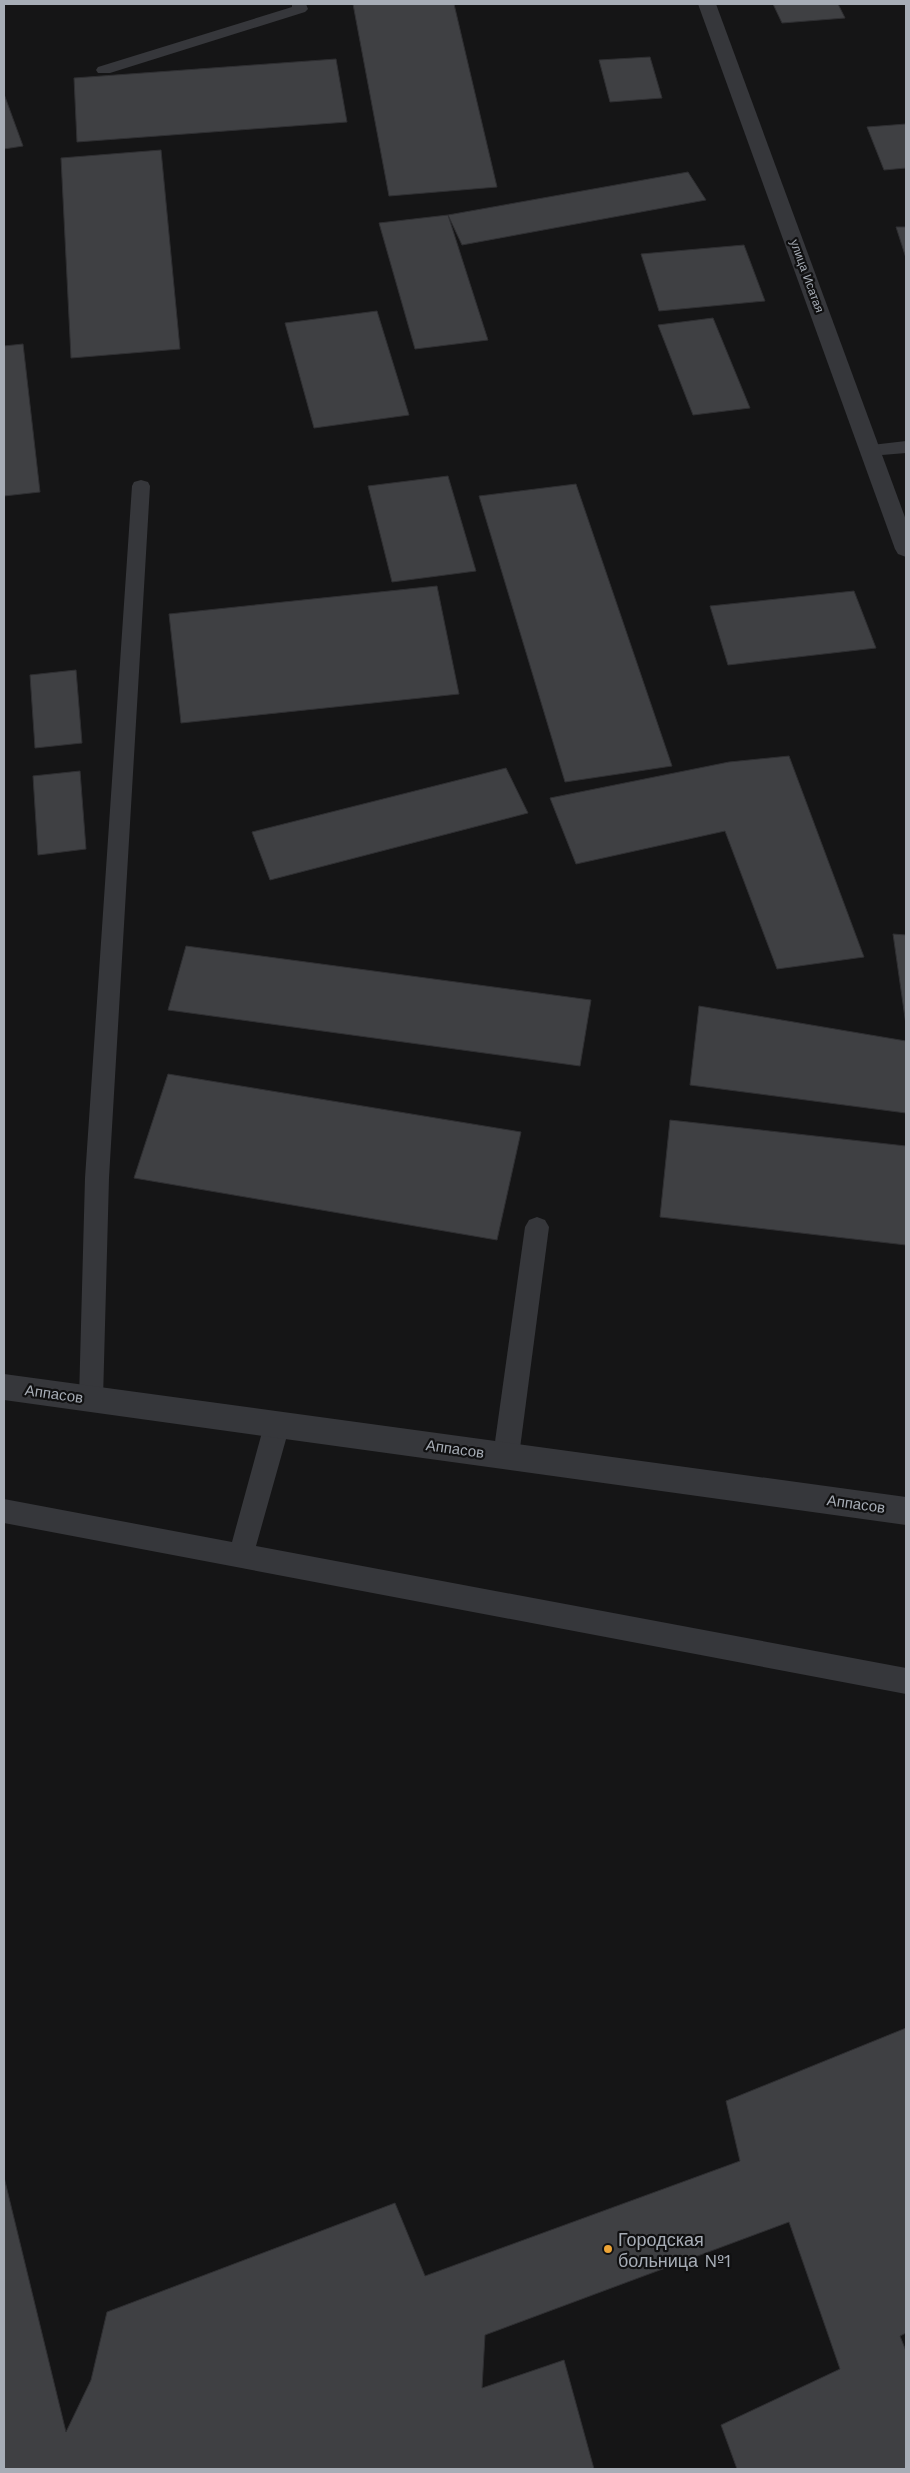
<svg xmlns="http://www.w3.org/2000/svg" width="910" height="2473" viewBox="0 0 910 2473" font-family="'Work Sans',sans-serif">
	<style>
		.building { fill: #3f4043; stroke: #2f2f32 }
		.lines { fill: none; stroke-linecap: round; stroke-linejoin: round }
		.service { fill: #36373b; fill-rule: evenodd }
		.minor { fill: #36373b; fill-rule: evenodd }
		.tertiary { fill: #36373b; fill-rule: evenodd }
		.poi-dot { fill: #eda436; stroke: #101011; stroke-width: 2 }
		.labels { text-anchor: middle; dominant-baseline: central; stroke-width: 4.5; stroke-linejoin: round; paint-order: stroke }
		.far-street-label { font-size: 12px; fill: #a7adb6; stroke: #101011 }
		.street-label { font-size: 15px; fill: #a7adb6; stroke: #101011 }
		.near-poi-label { font-size: 18px; fill: #a7adb6; stroke: #101011; text-anchor: start }
	</style>
	<rect width="100%" height="100%" fill="#151516"/>
	<g class="building">
		<path d="M353,4H454L497,187L389,196Z"/>
		<path d="M773,4H838L845,18L782,23Z"/>
		<path d="M650,57L662,98L610,102L599,60Z"/>
		<path d="M336,59L347,122L77,142L74,78Z"/>
		<path d="M4,94L23,146L4,149Z"/>
		<path d="M906,124V168L884,170L867,127Z"/>
		<path d="M161,150L180,349L71,358L61,158Z"/>
		<path d="M688,172L706,200L462,245L448,215Z"/>
		<path d="M448,215L488,340L415,349L379,223Z"/>
		<path d="M896,227H906V258Z"/>
		<path d="M744,245L765,301L659,311L641,254Z"/>
		<path d="M377,311L409,415L314,428L285,323Z"/>
		<path d="M713,318L750,408L693,415L658,325Z"/>
		<path d="M23,344L40,492L4,496V346Z"/>
		<path d="M448,476L476,571L392,582L368,486Z"/>
		<path d="M576,484L672,766L565,782L479,496Z"/>
		<path d="M437,586L459,694L181,723L169,614Z"/>
		<path d="M854,591L876,648L728,665L710,606Z"/>
		<path d="M76,670L82,743L35,748L30,675Z"/>
		<path d="M789,756L864,957L777,969L725,831L576,864L550,798L729,762Z"/>
		<path d="M506,768L528,813L270,880L252,832Z"/>
		<path d="M80,771L86,849L38,855L33,776Z"/>
		<path d="M893,934L906,935V1025Z"/>
		<path d="M186,946L591,1000L580,1066L168,1010Z"/>
		<path d="M699,1006L906,1041V1113L690,1085Z"/>
		<path d="M168,1074L521,1132L497,1240L134,1178Z"/>
		<path d="M670,1120L906,1146V1245L660,1217Z"/>
		<path d="M906,2028V2333L900,2336L906,2351V2469H737L721,2425L840,2369L789,2222L485,2335L482,2388L564,2360L594,2469H4V2177L66,2432L91,2380L107,2312L395,2203L425,2276L740,2161L726,2101Z"/>
	</g>
	<g class="lines">
		<g class="service">
			<path d="M292,4H306L308,9L305,12L110,73H98L96,70L98,67L292,7Z"/>
			<path d="M906,441V453L870,456L863,454L861,450L863,446Z"/>
			<path d="M141,480L148,482L150,486L109,1178L103,1399L100,1407L91,1410L82,1407L79,1399L85,1178L132,486L134,482Z"/>
			<path d="M537,1217L545,1220L549,1227L519,1456L515,1464L506,1468L497,1464L493,1456L525,1227L529,1220Z"/>
			<path d="M277,1414L286,1417L290,1425L256,1546L906,1668V1694L4,1523V1499L232,1542L264,1425L268,1417Z"/>
		</g>
		<path class="minor" d="M698,4H716L906,520V557L898,554L895,549Z"/>
		<path class="tertiary" d="M4,1374L906,1497V1525L4,1400Z"/>
	</g>
	<circle class="poi-dot" cx="608" cy="2249" r="5"/>
	<g class="labels">
		<g class="far-street-label">
			<text transform="translate(807 276) rotate(70)">улица Исатая</text>
		</g>
		<g class="street-label">
			<text transform="translate(54 1394) rotate(8)">Аппасов</text>
			<text transform="translate(455 1449) rotate(8)">Аппасов</text>
			<text transform="translate(856 1504) rotate(8)">Аппасов</text>
		</g>
		<g class="near-poi-label">
			<text x="618" y="2239">Городская<tspan x="618" dy="21">больница №1</tspan></text>
		</g>
	</g>
	<rect width="910" height="2473" fill="none" stroke="#a7adb6" stroke-width="10"/>
</svg>
